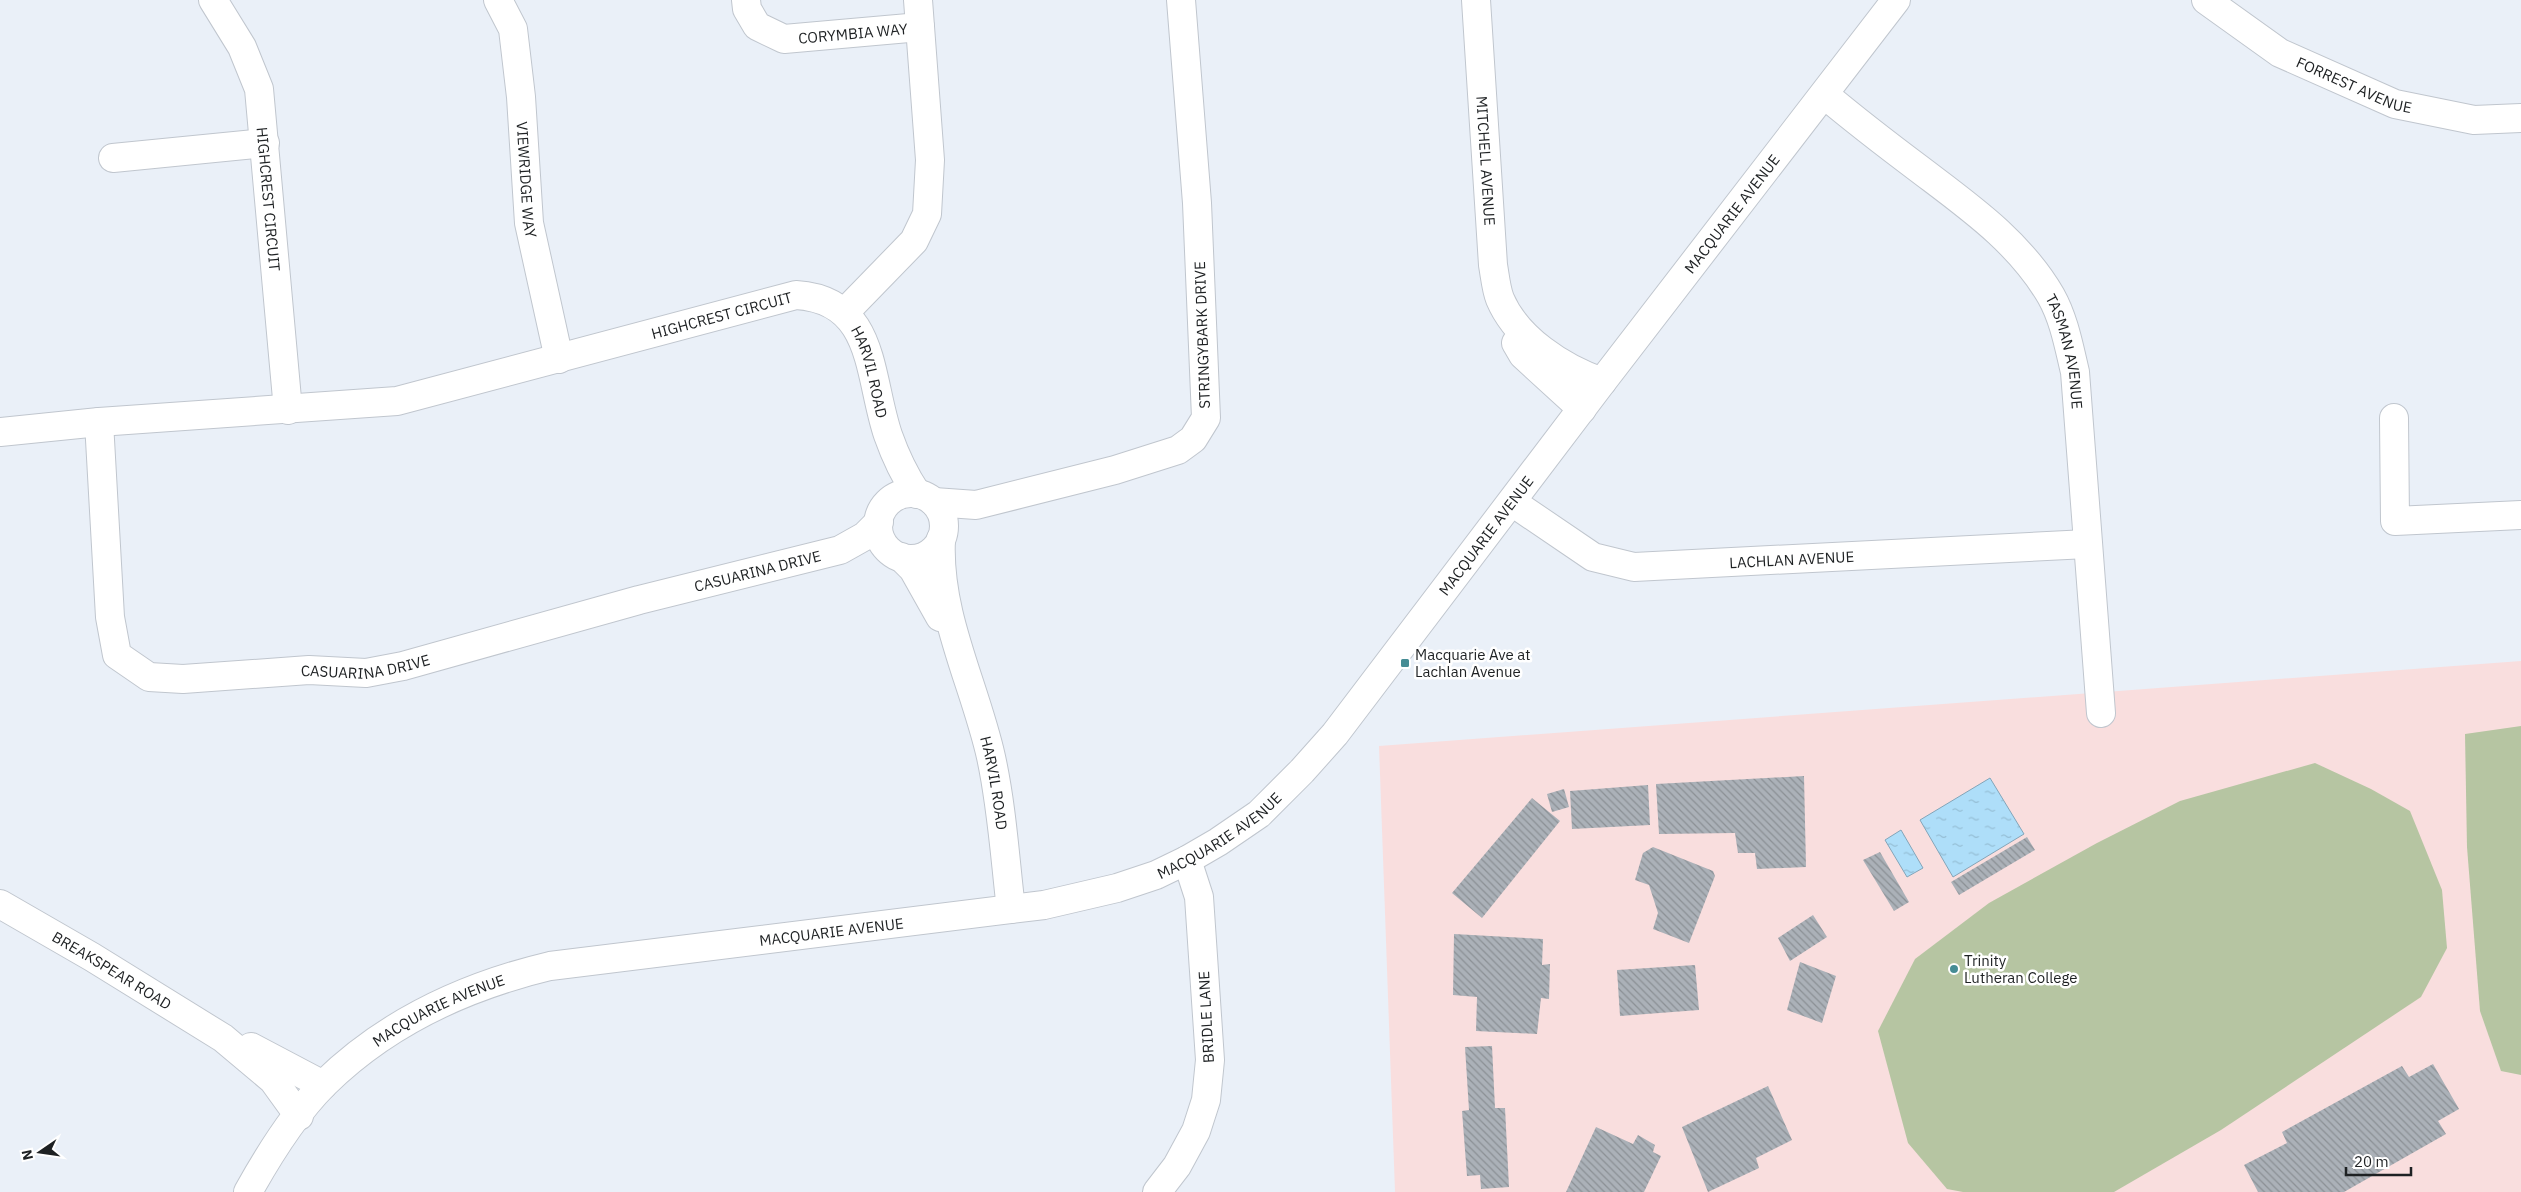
<svg xmlns="http://www.w3.org/2000/svg" width="2521" height="1192" viewBox="0 0 2521 1192" font-family="'IBM Plex Sans',sans-serif">
	<style>
		.education { fill: #f9dede }
		.pitch { fill: #b6c5a2 }
		.water { fill: url(#water-ripples); stroke: #83a5b9 }
		.building { fill: url(#building-back-hatch) }
		.lines { fill: none; stroke-linecap: round; stroke-linejoin: round }
		.minor-casing { stroke: #c0c6ce; stroke-width: 30 }
		.minor { stroke: #fff; stroke-width: 28 }
		.poi-dot { fill: #458c94; stroke: #fff; stroke-width: 2 }
		.labels { text-anchor: middle; dominant-baseline: central; stroke-width: 5; stroke-linejoin: round; paint-order: stroke }
		.street-label { font-size: 15px; fill: #1e2123; stroke: #fff }
		.poi-label { font-size: 15px; fill: #1e2123; stroke: #fff; text-anchor: start }
	</style>
	<defs>
		<pattern id="water-ripples" width="26" height="14" patternUnits="userSpaceOnUse" patternTransform="scale(1.25)"><rect width="26" height="14" fill="#aedef9"/><path d="M2 4q2-2 4 0t4 0M15 11q2-2 4 0t4 0" fill="none" stroke="#95bed5"/></pattern>
		<pattern id="building-back-hatch" width="6" height="6" patternUnits="userSpaceOnUse" patternTransform="scale(1.25)"><rect width="6" height="6" fill="#abb1b8"/><path d="M-1 5l2 2M0 0l6 6M5-1l2 2" fill="none" stroke="#8b9095"/></pattern>
	</defs>
	<rect width="100%" height="100%" fill="#eaf0f8"/>
	<path class="education" d="M2521,661V1192H1395L1379,746Z"/>
	<g class="pitch">
		<path d="M2521,726V1075L2501,1071L2480,1011L2467,847L2465,734Z"/>
		<path d="M2315,763L2371,789L2410,811L2442,890L2447,948L2421,997L2221,1130L2114,1192H1963L1947,1189L1908,1143L1878,1031L1915,959L1989,903L2097,843L2180,801Z"/>
	</g>
	<g class="water">
		<path d="M1990,778L2024,834L1953,877L1920,820Z"/>
		<path d="M1901,830L1923,868L1907,877L1885,840Z"/>
	</g>
	<g class="building">
		<path d="M1804,776L1806,867L1757,869L1755,853H1738L1735,833L1659,834L1656,784Z"/>
		<path d="M1648,785L1650,825L1572,829L1570,791Z"/>
		<path d="M1564,789L1569,807L1552,812L1547,794Z"/>
		<path d="M1532,798L1560,821L1482,918L1452,893Z"/>
		<path d="M2027,837L2035,850L1959,895L1951,882Z"/>
		<path d="M1653,847L1713,871L1715,876L1689,943L1653,929L1658,913L1649,885L1635,880L1643,853Z"/>
		<path d="M1880,852L1909,902L1894,911L1863,860Z"/>
		<path d="M1813,915L1827,937L1790,961L1778,938Z"/>
		<path d="M1454,934L1543,939L1542,965L1550,964L1549,999L1541,998L1537,1034L1476,1031L1477,997L1453,995Z"/>
		<path d="M1800,962L1836,976L1822,1023L1787,1010Z"/>
		<path d="M1695,965L1699,1010L1620,1016L1617,970Z"/>
		<path d="M1492,1046L1495,1108H1505L1509,1187L1481,1189L1480,1175L1467,1176L1462,1111L1469,1110L1465,1047Z"/>
		<path d="M2433,1064L2459,1109L2438,1121L2446,1134L2344,1192H2258L2244,1165L2287,1143L2282,1132L2402,1066L2409,1077Z"/>
		<path d="M1768,1086L1792,1140L1756,1158L1759,1168L1708,1192L1682,1127Z"/>
		<path d="M1596,1127L1633,1144L1638,1135L1655,1145L1653,1152L1661,1156L1644,1192H1566Z"/>
	</g>
	<g class="lines">
		<defs>
			<g id="minor">
				<path id="s1" d="M213,0L242,47L259,89L288,410"/>
				<path id="s2" d="M498,0L513,29L521,97L529,223L559,359"/>
				<path id="s3" d="M746,0L747,9L757,26L784,39L920,27"/>
				<path id="s4" d="M1476,0L1493,265C1495,276 1496,289 1500,299C1517,339 1562,368 1602,382"/>
				<path id="s5" d="M2206,0L2280,53L2395,104L2474,120L2521,118"/>
				<path id="s6" d="M1825,95C1855,120 1886,144 1918,168C1968,206 2019,241 2051,296C2064,319 2069,347 2075,372L2101,713"/>
				<path d="M113,158L265,143"/>
				<path d="M845,312L914,241L927,214L930,160L918,0"/>
				<path d="M1516,343L1523,355L1582,409"/>
				<path d="M2394,418L2395,521L2521,515"/>
				<path id="s7" d="M99,422L110,617L117,655L149,677L183,679L309,670L366,673L403,666L639,600L840,550L865,536L879,522"/>
				<path id="s8" d="M0,432L99,422L397,401L796,295C876,300 868,376 888,435C895,455 905,476 917,494"/>
				<circle cx="911" cy="526" r="33"/>
				<path d="M934,502L976,505L1115,470L1178,450L1193,439L1206,418L1197,203L1181,0"/>
				<path id="s9" d="M1512,502L1593,557L1634,567L2087,544"/>
				<path id="s10" d="M941,539C937,615 975,685 991,757C1002,807 1005,859 1011,909"/>
				<path d="M901,557L913,569L940,617"/>
				<path id="s11" d="M0,904L92,957L223,1038L273,1080L299,1116"/>
				<path d="M251,1047L323,1085"/>
				<path id="s12" d="M248,1192C268,1156 295,1113 324,1084C386,1023 466,986 550,966L1044,905L1117,888L1156,875L1187,860L1218,842L1259,814L1302,771L1335,734L1602,382L1896,0"/>
				<path d="M1157,1192L1177,1166L1196,1131L1206,1100L1210,1060L1199,897L1187,860"/>
			</g>
		</defs>
		<use href="#minor" class="minor-casing"/>
		<use href="#minor" class="minor"/>
	</g>
	<g class="poi-dot">
		<rect x="1400" y="658" width="10" height="10" rx="2.5"/>
		<circle cx="1954" cy="969" r="5"/>
	</g>
	<g class="labels">
		<g class="street-label">
			<text stroke="none"><textPath href="#s3" startOffset="128">CORYMBIA WAY</textPath></text>
			<text stroke="none"><textPath href="#s5" startOffset="172">FORREST AVENUE</textPath></text>
			<text stroke="none"><textPath href="#s4" startOffset="161">MITCHELL AVENUE</textPath></text>
			<text stroke="none"><textPath href="#s2" startOffset="184">VIEWRIDGE WAY</textPath></text>
			<text stroke="none"><textPath href="#s1" startOffset="211">HIGHCREST CIRCUIT</textPath></text>
			<text stroke="none"><textPath href="#s12" startOffset="1889">MACQUARIE AVENUE</textPath></text>
			<text stroke="none"><textPath href="#s8" startOffset="734">HIGHCREST CIRCUIT</textPath></text>
			<text transform="translate(1202 335) rotate(-92)">STRINGYBARK DRIVE</text>
			<text stroke="none"><textPath href="#s6" startOffset="362">TASMAN AVENUE</textPath></text>
			<text stroke="none"><textPath href="#s8" startOffset="929">HARVIL ROAD</textPath></text>
			<text stroke="none"><textPath href="#s12" startOffset="1484">MACQUARIE AVENUE</textPath></text>
			<text stroke="none"><textPath href="#s9" startOffset="298">LACHLAN AVENUE</textPath></text>
			<text stroke="none"><textPath href="#s7" startOffset="895">CASUARINA DRIVE</textPath></text>
			<text stroke="none"><textPath href="#s7" startOffset="490">CASUARINA DRIVE</textPath></text>
			<text stroke="none"><textPath href="#s10" startOffset="251">HARVIL ROAD</textPath></text>
			<text stroke="none"><textPath href="#s12" startOffset="1079">MACQUARIE AVENUE</textPath></text>
			<text stroke="none"><textPath href="#s12" startOffset="674">MACQUARIE AVENUE</textPath></text>
			<text stroke="none"><textPath href="#s11" startOffset="130">BREAKSPEAR ROAD</textPath></text>
			<text stroke="none"><textPath href="#s12" startOffset="270">MACQUARIE AVENUE</textPath></text>
			<text transform="translate(1206 1017) rotate(-93)">BRIDLE LANE</text>
		</g>
		<g class="poi-label">
			<text x="1415" y="654">Macquarie Ave at<tspan x="1415" dy="17">Lachlan Avenue</tspan></text>
			<text x="1964" y="960">Trinity<tspan x="1964" dy="17">Lutheran College</tspan></text>
		</g>
	</g>
	<g transform="translate(40 1152) rotate(257)" stroke="#ffffff" stroke-width="4" paint-order="stroke">
	<path d="M0-4L9 19L0 12L-9 19Z" fill="#1e2123"/>
	<text y="-8" font-size="14" font-weight="bold" text-anchor="middle" fill="#1e2123">N</text>
	</g>
	<path d="M2346 1167v8h65v-8" fill="none" stroke="#1e2123" stroke-width="2.5"/>
	<text x="2354" y="1167" font-size="15" fill="#1e2123" stroke="#ffffff" stroke-width="4" paint-order="stroke">20 m</text>
</svg>
